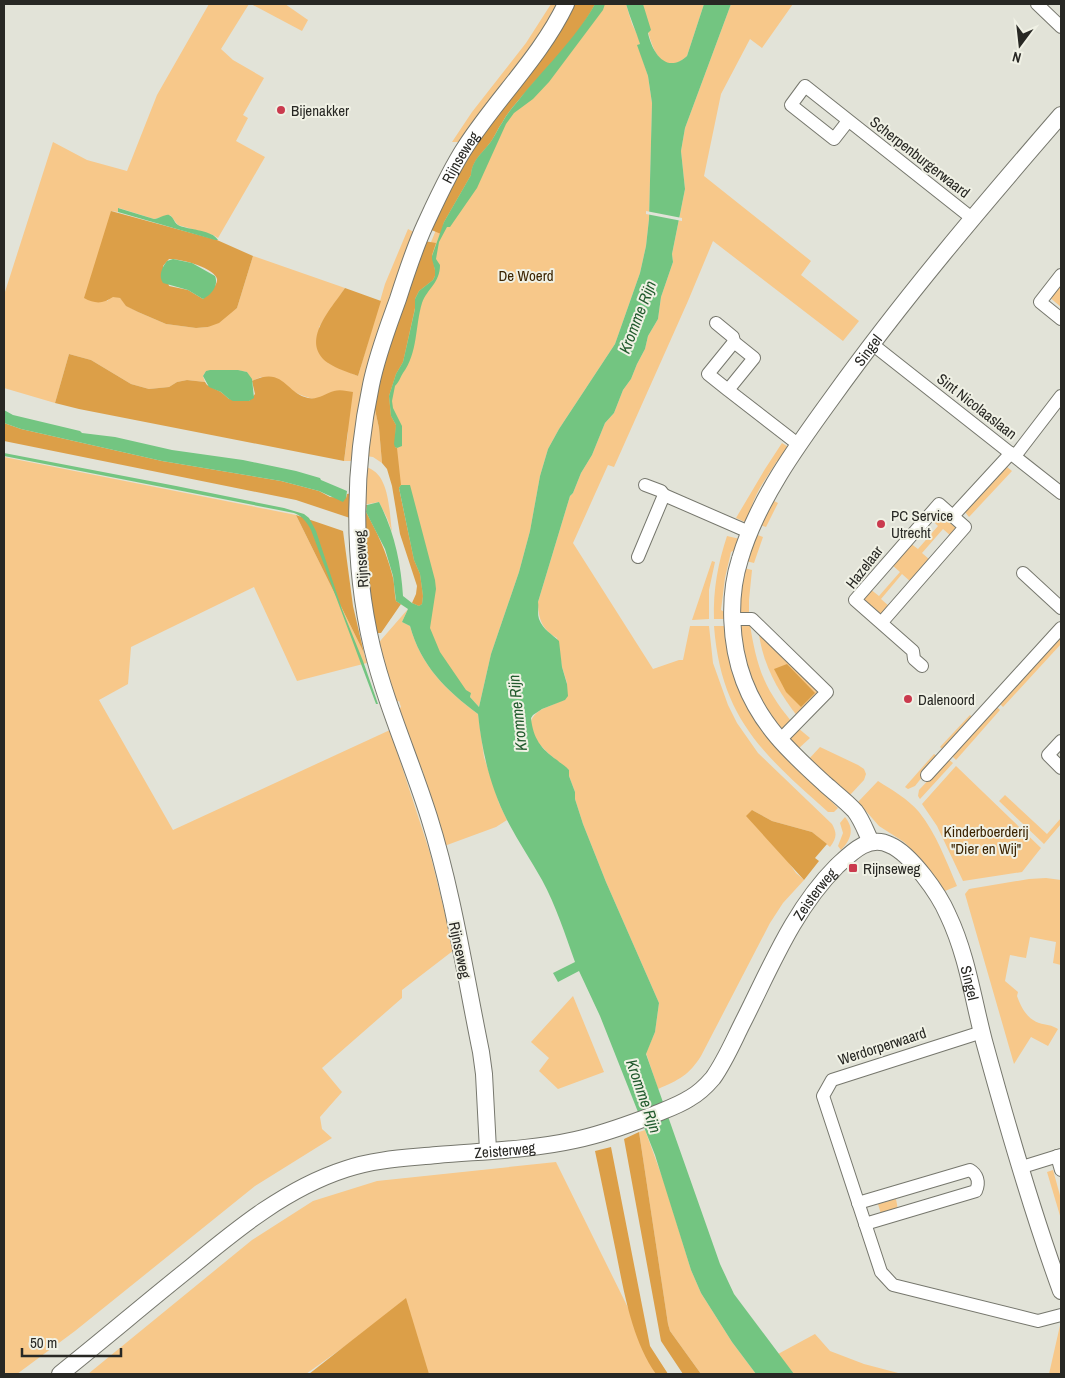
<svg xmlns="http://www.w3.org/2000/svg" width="1065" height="1378" viewBox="0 0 1065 1378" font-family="'Archivo Narrow',sans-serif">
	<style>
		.green { fill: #f7c88a }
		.forest { fill: #dc9f48; fill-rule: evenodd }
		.water { fill: #73c581 }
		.pier { fill: #e2e3d8 }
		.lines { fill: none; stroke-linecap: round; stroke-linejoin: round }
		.minor-casing { stroke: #76776d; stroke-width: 14 }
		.tertiary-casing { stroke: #76776d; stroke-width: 18 }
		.minor { stroke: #fff; stroke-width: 12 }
		.tertiary { stroke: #fff; stroke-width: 16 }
		.poi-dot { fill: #ca3a4e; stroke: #f0f1e5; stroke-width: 2 }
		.labels { text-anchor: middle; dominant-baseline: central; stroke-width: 4; stroke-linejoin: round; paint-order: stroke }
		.poi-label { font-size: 15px; fill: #282824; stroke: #f0f1e5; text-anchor: start }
		.street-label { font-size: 15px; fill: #282824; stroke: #f0f1e5 }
		.park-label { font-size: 15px; fill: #3b2300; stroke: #f0f1e5 }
		.water-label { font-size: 16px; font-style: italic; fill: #225b2e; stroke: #f0f1e5 }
	</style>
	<rect width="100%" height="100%" fill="#e2e3d8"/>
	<g class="green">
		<path d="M209,4H249L221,49L233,60L264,78L243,115L248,118L236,141L265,157L218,238L213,235L178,225L170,215L154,219L119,208L118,212L111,211L107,301L113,296L120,298L127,306L138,312L166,324L196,328L208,327L237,308L253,256L345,288L319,327L328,363L358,376L385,284L408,229L414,232L355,461H344L348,433L335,391C329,393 322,398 316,399C308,400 271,381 261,377L252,381L247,372L237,370L206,371L203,376L205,382L187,380L177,382L169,387L149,389L131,384L91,360L69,354L55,403L4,388V295L53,142L87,160L127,171L157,95Z"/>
		<path d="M251,4H285L308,20L302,31Z"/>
		<path d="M551,4H561L460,142H452L472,112L526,43Z"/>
		<path d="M592,4H626L632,24L639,38L640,44L638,45L648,76L652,103L649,219L646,246L640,273L615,344L559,429L548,449L540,476L530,531L519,572L491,654L479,707L470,697L471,694L466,701L409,607L405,605L416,603L419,591L384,397L415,281L450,196Z"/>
		<path d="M643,4H704L687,56C654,86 646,23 643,4Z"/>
		<path d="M731,4H793L762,48L750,39L721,94L704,176L811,261L801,275L859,321L843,341L713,241L688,301L614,467L608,465L573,543L653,669L679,660H683L690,626H709L713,663L728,705L737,723L758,753L832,824C837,833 837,838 830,847L812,832L772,821L752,810L796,873L804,880L783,903L770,923L701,1056C689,1075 679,1080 658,1089L646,1053L655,1032L659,1003L606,882L583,824L575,799V792L569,776V770C551,757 507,723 547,707C553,705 558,701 565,700L567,683L562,667L557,638C542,630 538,618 538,602L570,496L573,493L581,473L592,455L605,423L614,413L623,390L631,379L637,364L645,349L648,336L658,319L661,297L673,262L672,254L685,189L681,151L685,128Z"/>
		<path d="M1061,280V307L1048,296Z"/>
		<path d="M373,400L379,428L382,463L373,457L366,456Z"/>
		<path d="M782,443L790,448L782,461H777C768,476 755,492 751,509L752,512L747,523L736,518L765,469Z"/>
		<path d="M4,457L296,515L364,653L367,663L297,681L254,587L131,647L128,684L99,700L173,830L390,730L430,853L454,950L402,990V998L322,1068L342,1092L320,1117L322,1129L332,1138L255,1186L75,1331L17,1374H4Z"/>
		<path d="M365,467C390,472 389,511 392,532L387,518L379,502L363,505Z"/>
		<path d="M1007,467L1012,471L969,517L965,512Z"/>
		<path d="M772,500L778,503L766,527L760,525Z"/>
		<path d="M937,512L957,529L951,536L943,529L922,553L930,560L911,582L902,574L881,599L890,607L882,615L862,598L870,589L879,596L900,572L892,565L910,543L918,549L938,526L931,519Z"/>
		<path d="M755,534L763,537L754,563L746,561Z"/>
		<path d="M727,536L740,539L737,549L731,552L725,578L721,610L726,613V619H714C713,590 718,563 727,536Z"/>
		<path d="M712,561L715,562L709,590V619L692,620Z"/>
		<path d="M744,568L752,570L749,600V614H739Z"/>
		<path d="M408,609L402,622L410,626C421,666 446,690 478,714L484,757L499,803L507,820L496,827L447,845L443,846L421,777L424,775L422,769L417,768L397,711L401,707L399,701L395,702L377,646L381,640Z"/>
		<path d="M739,625H750C754,649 759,675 773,696C778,705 785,713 791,721L780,731L762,704L747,668Z"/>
		<path d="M714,626H726L730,650L811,781L838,808L834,812H828C763,754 721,718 714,626Z"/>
		<path d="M759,634L821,692L798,717C779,693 763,665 759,634Z"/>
		<path d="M1061,635V644L1003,707L999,703Z"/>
		<path d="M996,706L1000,710L956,760L951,755Z"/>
		<path d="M970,715L973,718L944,750L940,747Z"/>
		<path d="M798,728L810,738L797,750L787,739Z"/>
		<path d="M820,747L858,765L864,769L866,774L864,780L850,795L808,760Z"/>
		<path d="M934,754L938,757L915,786L908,789L905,787Z"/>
		<path d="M948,759L953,763L920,799L918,796L919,790Z"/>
		<path d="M956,766L1041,848L1022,872L963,881L937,826L922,804Z"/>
		<path d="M878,781C892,790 908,799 919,812C936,833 946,861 957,886L945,891L921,859L904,842L879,826L858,802Z"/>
		<path d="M1005,795L1047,834L1061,818V824L1044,844L999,801Z"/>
		<path d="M845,817C855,829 851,840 841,850L838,846L843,833L840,823Z"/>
		<path d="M1046,878L1061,880V965L1053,963L1056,942L1030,937L1026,958L1010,955L1005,981L1018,992L1017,996C1021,1007 1027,1019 1039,1023C1046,1025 1052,1025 1058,1029L1048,1046L1031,1037L1014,1064L965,894L969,889L1029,879Z"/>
		<path d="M573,996L604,1072L558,1089L539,1071L549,1058L531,1042Z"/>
		<path d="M645,1130L664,1182L691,1270L701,1293L732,1342L756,1374H701L670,1331L668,1324L639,1132Z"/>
		<path d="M556,1162L641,1334L668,1374H426L404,1304L306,1374H88L252,1240L313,1201L377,1181Z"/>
		<path d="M1053,1170L1061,1199V1219L1047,1172Z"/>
		<path d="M896,1199L898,1210L881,1214L878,1204Z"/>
		<path d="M1061,1321V1374H1049Z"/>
		<path d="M815,1334L830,1351L864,1364L902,1374H794L778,1354Z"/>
	</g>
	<g class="forest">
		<path d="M573,4H595C576,40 544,70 518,101C512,108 506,115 502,123C498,128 496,134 492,140C484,152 472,160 471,175L444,222L441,234L429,229L465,158Z"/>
		<path d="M111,211L217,240L253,256L237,308L219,323L208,327L196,328L166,324L138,312L126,306L120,298L113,297C103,304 95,304 84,298ZM169,259C179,258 215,268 217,279C218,286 207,294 203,299L188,290L169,286L163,266Z"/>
		<path d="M424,241L436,243L432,255L435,270V276L433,280L419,291L415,299V308L403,362L396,374L389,396L391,416L396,425L395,447L397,448L401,485L399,488L414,560L420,574L423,596L422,604L419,606L412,603L416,594L417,586L400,534L392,486L387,469L382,463L379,428L373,400L384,353Z"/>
		<path d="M345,288L381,301L358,376C348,372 337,369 328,363C299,342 331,309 345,288Z"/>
		<path d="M69,354L91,360L131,384L149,389L169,387L177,382L187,380L205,382L207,385L221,392L229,399L249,401L255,394L252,381C284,366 285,393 308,398C318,400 324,394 334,391C340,389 347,391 353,392L344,461L79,409L55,403Z"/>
		<path d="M4,423L21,429L162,461L281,481L319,491L330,497L346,498L347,494L353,493L350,518L296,500L4,441Z"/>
		<path d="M363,505H367L366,512C377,532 386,551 392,574C395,583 394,592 396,601L401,604L381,633H378L374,630L368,593Z"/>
		<path d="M296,515L343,531L353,606L364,653Z"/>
		<path d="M787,664L815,693L801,707L786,692L774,669Z"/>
		<path d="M752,810L772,821L812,832L827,844L815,858L819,861L804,880L746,816Z"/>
		<path d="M639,1132L668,1324L670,1331L701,1374H683L661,1341L624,1139Z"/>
		<path d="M611,1147L650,1346L668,1374H656C632,1340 624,1292 616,1252C609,1218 602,1184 595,1151Z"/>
		<path d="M406,1298L429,1374H309Z"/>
	</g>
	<g class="water">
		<path d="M595,4H605L603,10L549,82L533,99L514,113L506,124L477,188L450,227H447L439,242L436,259L440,265C440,283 427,289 422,303C415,326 418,353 403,373C400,378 399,382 395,386L392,401L393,408L402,426V446L397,448L395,447L394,444L396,425L391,416L389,396L396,374L403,362L415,309V299L419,291L433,280L435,276V270L432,259V256L444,222L471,175C472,159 484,152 492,140C496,134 498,128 502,123C506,115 512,108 518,101C543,69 575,40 595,4Z"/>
		<path d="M626,4H643L651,30L648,33C652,52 666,75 687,56L704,4H731L685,128L681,151L685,189L672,254L673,262L661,297L658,319L648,336L645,349L637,364L631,379L623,390L614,413L605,423L592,455L581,473L573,493L570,496L538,602C539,607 537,613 539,619C543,630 552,634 559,641L562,667L567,684L568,696L565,700L542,709L533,715L531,718C533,738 541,749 557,760C561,764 565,765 569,770V776L575,792V799L583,824L606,882L659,1003L655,1032L646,1054L720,1264L734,1294L794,1374H756L732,1342L701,1293L691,1270L655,1155L600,1016L579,971L558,982L553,973L575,962C565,934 556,906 542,880C531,860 518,841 507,820C490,786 482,752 478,714C446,690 421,666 410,626L402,622L408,609L396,601L393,576L385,549L366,512L367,505L379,502C394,531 401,563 403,596L412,603L419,606L422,604L423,596L420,574L414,560L399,488L401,485H410L435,580L436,589L430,628L440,652L466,690L471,693L470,697L479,707L491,654L519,572L530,531L540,476L548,449L559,429L615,344L640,273L646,246L649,219L652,103L648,76L637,45L640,44C636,31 630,18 626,4Z"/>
		<path d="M118,208L154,219C159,219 165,214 169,215C174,217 174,224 180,226C191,230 212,230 218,240H215L118,212Z"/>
		<path d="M173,259L192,263L215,276C219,286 211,295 203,299L188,290L163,283C158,276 162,267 167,261Z"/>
		<path d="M210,370H238L247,372L252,379L254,398L249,401H233L229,399L221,392L209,387L203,376L206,371Z"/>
		<path d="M4,410L13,415L80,431L82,433L115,437L172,450L243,460L296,471L320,478L321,480L347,491L346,498L343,502L319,491L281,481L162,461L21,429L4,423Z"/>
		<path d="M4,453L176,486L284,508L304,514L309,518L316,531L342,609L363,661L378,704H376L311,530C307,522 302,516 294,513L4,456Z"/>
	</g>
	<path class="pier" d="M646,211L682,218V221L646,214Z"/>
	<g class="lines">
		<defs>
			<g id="minor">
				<path d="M1037,4L1061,27"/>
				<path d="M848,121L834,139L791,105L805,86L973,219"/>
				<path d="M1061,275L1040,302L1061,319"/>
				<path d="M716,323L733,337L734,342"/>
				<path d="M872,344L1061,493"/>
				<path d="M728,390L708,374L734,342L754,358L728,390L799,445"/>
				<path d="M1015,456L1061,396"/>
				<path d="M645,485L661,491L664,495"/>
				<path d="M953,516L1011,453"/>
				<path d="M638,557L664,495L749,532"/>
				<path d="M1023,573L1061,608"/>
				<path d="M733,619H752L827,692L779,741"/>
				<path d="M882,622L965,527L939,504L855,600L913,651L914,659L922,666"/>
				<path d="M1061,741L1048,755L1061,768"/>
				<path d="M927,775L1061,628"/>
				<path d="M982,1032L832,1080L823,1096L881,1272L893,1285L1038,1321L1061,1315"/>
				<path d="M1057,1156L1061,1170"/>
				<path d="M1019,1168L1061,1155"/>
				<path d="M858,1203L970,1170C977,1174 980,1182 976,1191L865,1224"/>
			</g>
			<g id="tertiary">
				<path id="s1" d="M871,842C866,832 862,820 855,811C846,801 835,793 825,784C791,753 761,726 744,681C730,644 728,596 740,559C757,501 797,446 832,398C903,299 982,206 1061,115"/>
				<path id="s2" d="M488,1150L484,1074L481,1052C465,974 453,893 429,817C411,760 386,705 372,647C352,562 353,469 371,385C377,355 388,327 398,299C406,274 414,249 425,225C437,199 450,170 466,146C498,97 541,56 566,4"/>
				<path id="s3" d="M60,1374C104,1339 147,1302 191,1267C238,1228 287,1188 346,1169C375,1159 407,1158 437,1155C483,1151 530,1150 575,1140C600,1135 624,1126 648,1117C662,1111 678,1106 690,1098C699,1093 707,1085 713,1078C725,1061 733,1042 742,1024C770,969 793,910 837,866C851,853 869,834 890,845C911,854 939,894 948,915C967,955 973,999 984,1041C1007,1125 1031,1209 1061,1291"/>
			</g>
		</defs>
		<use href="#minor" class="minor-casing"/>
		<use href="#tertiary" class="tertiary-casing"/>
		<use href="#minor" class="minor"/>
		<use href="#tertiary" class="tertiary"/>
	</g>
	<g class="poi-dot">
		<circle cx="281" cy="110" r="5"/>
		<circle cx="881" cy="524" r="5"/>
		<circle cx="908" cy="699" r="5"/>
		<rect x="848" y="863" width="10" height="10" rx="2.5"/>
	</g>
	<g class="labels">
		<g class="poi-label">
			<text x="291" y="110">Bijenakker</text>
			<text x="891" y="515">PC Service<tspan x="891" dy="17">Utrecht</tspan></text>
			<text x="918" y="699">Dalenoord</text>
			<text x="863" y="868">Rijnseweg</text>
		</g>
		<g class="street-label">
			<text transform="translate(920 157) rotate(38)">Scherpenburgerwaard</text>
			<text stroke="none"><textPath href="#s2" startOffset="1028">Rijnseweg</textPath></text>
			<text stroke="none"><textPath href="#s1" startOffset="578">Singel</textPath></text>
			<text transform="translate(977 406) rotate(38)">Sint Nicolaaslaan</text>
			<text transform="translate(361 559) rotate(-94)">Rijnseweg</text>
			<text transform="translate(864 567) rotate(-52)">Hazelaar</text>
			<text stroke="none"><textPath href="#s3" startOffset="949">Zeisterweg</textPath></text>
			<text transform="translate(460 950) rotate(78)">Rijnseweg</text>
			<text stroke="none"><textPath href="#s3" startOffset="1210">Singel</textPath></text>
			<text transform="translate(882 1046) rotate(-18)">Werdorperwaard</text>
			<text stroke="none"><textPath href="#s3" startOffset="514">Zeisterweg</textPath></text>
		</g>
		<g class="park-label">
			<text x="526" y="275">De Woerd</text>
			<text x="986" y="831">Kinderboerderij<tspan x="986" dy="17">"Dier en Wij"</tspan></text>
		</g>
		<g class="water-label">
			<text transform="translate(637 317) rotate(-69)">Kromme Rijn</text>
			<text transform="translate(517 713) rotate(-96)">Kromme Rijn</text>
			<text transform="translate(644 1096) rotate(71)">Kromme Rijn</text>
		</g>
	</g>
	<rect width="1065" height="1378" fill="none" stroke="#282824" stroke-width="10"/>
	<g transform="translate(1020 45) rotate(195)" stroke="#f0f1e5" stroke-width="4" paint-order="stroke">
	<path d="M0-4L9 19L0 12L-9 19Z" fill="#282824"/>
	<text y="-8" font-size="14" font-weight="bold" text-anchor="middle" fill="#282824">N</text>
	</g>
	<path d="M22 1348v8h99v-8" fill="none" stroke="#282824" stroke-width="2.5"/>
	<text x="30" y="1348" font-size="15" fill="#282824" stroke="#f0f1e5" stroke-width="4" paint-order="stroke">50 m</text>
</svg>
